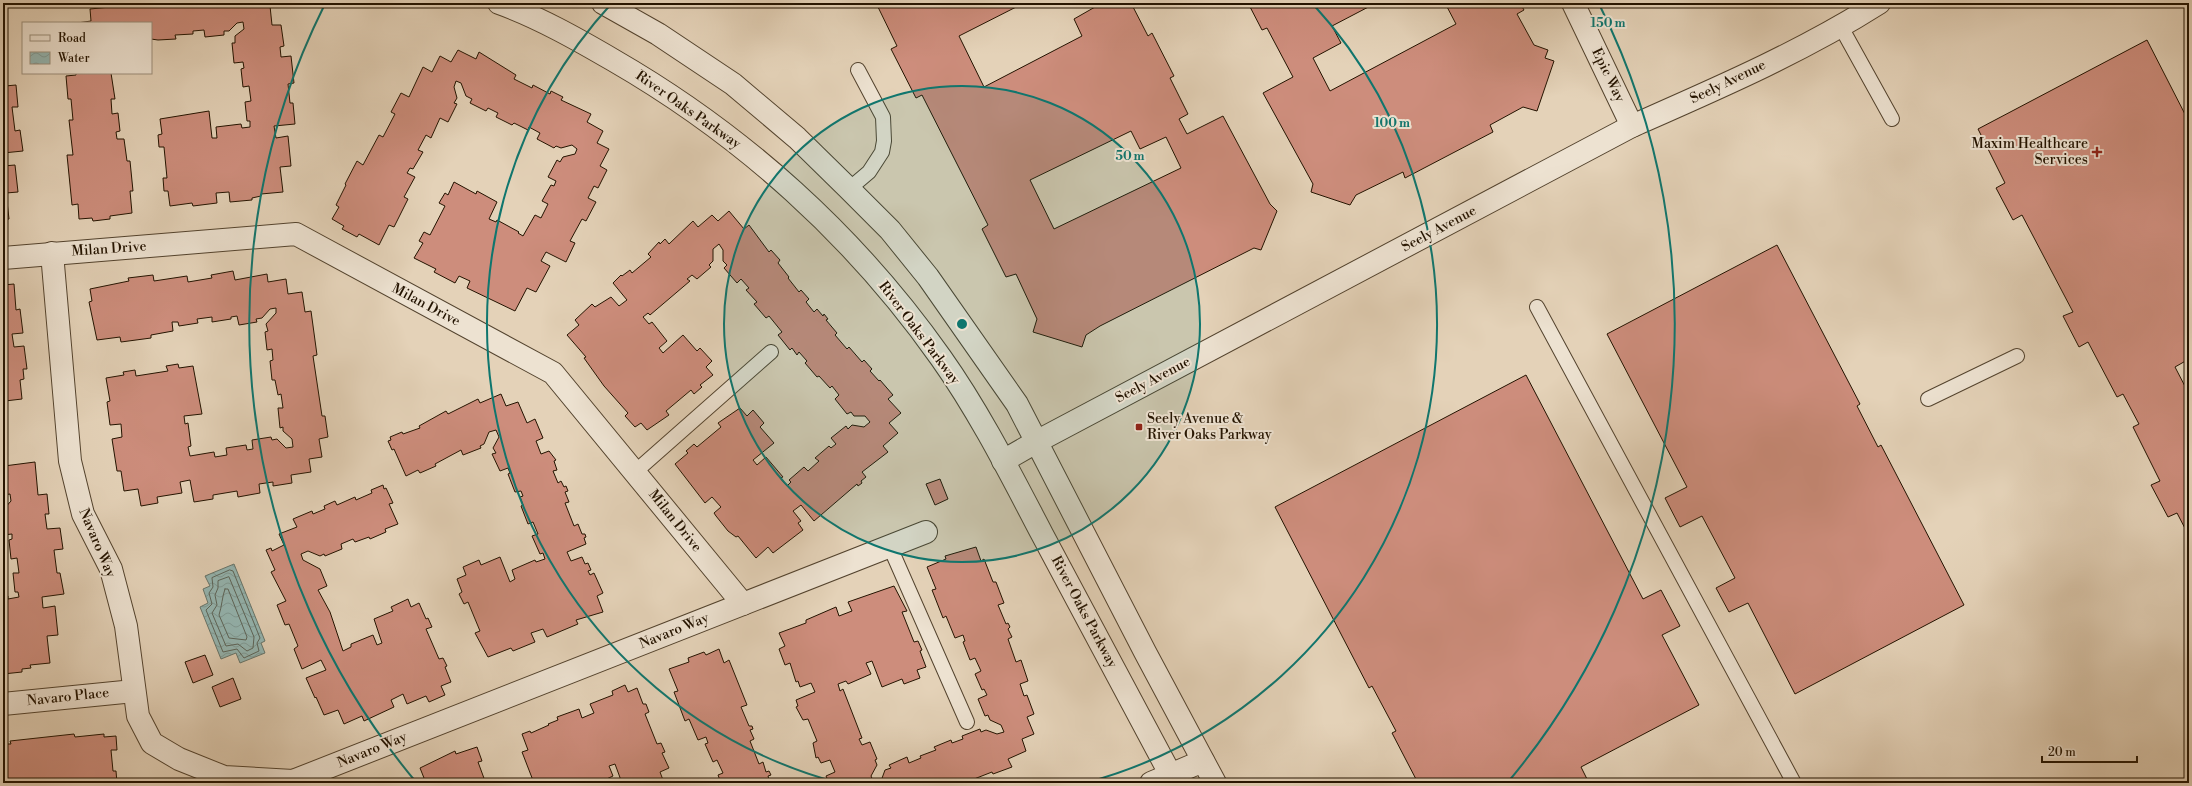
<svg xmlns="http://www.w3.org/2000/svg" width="2192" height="786" viewBox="0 0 2192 786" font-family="'Libre Bodoni',serif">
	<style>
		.water { fill: url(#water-waves); stroke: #67756b }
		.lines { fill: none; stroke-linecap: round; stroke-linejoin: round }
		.shore { stroke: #5c655a; stroke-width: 1 }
		.building { fill: #cd8d7c; stroke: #231300; fill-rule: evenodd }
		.service-casing { stroke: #53432e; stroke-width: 16 }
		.minor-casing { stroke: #53432e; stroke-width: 24 }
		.tertiary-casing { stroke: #53432e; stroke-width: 24 }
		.service { stroke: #ede2d1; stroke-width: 14 }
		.minor { stroke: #ede2d1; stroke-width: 22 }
		.tertiary { stroke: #ede2d1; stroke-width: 22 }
		.ring { fill: none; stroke: #0f766e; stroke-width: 2 }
		.poi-dot { fill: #8f2418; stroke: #ede2d1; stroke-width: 1.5 }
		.labels { text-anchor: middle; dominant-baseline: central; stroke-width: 4; stroke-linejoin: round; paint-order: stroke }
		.street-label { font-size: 14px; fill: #231300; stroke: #ede2d1 }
		.poi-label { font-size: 14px; fill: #231300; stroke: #ede2d1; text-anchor: end }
		.centre { fill: #0f766e; stroke: #ede2d1; stroke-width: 2 }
		.ring-label { font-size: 12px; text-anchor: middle; font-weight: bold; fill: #0f766e; stroke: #ede2d1; stroke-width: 4; stroke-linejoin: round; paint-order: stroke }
	</style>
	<defs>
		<pattern id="water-waves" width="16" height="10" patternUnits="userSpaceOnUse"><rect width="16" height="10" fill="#95b7b3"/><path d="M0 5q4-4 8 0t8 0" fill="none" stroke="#809c98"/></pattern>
	</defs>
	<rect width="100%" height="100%" fill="#e4d2b8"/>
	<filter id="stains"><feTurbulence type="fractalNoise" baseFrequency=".005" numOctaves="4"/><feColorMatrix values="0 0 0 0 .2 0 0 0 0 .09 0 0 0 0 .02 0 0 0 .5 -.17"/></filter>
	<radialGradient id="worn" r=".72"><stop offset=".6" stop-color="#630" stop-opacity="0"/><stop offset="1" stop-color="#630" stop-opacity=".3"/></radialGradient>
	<path class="water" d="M234,564L265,641L261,643L265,653L240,663L236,653L221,659L200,607L208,603L203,589L210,586L205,576Z"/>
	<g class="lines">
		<g class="shore">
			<path d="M230,570L233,571L260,638L257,643L259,651L244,658L237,649L223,652L206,610L212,604L209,593L213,587L212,578Z"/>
			<path d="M229,577L254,637L253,648L247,651L238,644L226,646L212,613L217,605L215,595L218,588V581Z"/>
			<path d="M225,589H228L247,637L246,640L229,638L219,615C222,606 222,597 225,589Z"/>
		</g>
	</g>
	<g class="building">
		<path d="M110,3H256V7L270,6L272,25H281L284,46L280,47L281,57L291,56L294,83L288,84L290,103H293L295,124L274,126L276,138L288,136L291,166L280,167L283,192L261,194V196L252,198V200L230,202L229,192L216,193L217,203L193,206L192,203L170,206L168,191H164L163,178H167L164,147H159L158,135L162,134L160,119L209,111L212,138H217L216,127L241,124L242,128L250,127V121H247L245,102L251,101L249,86L243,87L241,69L244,68L243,62L234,63L232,43H235V36L244,29L243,22L237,23L229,31H224V35L205,37L204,30L193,31V34L175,35L176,39L158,40L151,39V23H77L91,21L90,9L110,7Z"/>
		<path d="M869,3H1024L959,36L984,87L1082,36L1074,19L1102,3H1131L1148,36L1152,33L1174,76L1170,78L1188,114L1179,119L1187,134L1223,116L1270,204L1277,211L1261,250L1254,248L1100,326L1086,335L1082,347L1033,332L1037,319L1016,274L1006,277L982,229L988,225L922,95L916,98L891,49L897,46L877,5ZM1131,131L1140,149L1166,137L1181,168L1054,229L1030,180Z"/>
		<path d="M1248,3H1376L1332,26L1341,43L1313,58L1330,91L1456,24L1445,3H1520L1524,10L1517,14L1534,45L1548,50L1545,58L1554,61L1537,111L1523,107L1490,125L1493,132L1405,178L1403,172L1356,195L1350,205L1311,192L1313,184L1263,93L1293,77L1267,28L1262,30Z"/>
		<path d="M2147,40L2189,122V359L2175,367L2189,394V536L2177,513L2168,517L2151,485L2160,481L2133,427L2139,424L2123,394L2117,397L2088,342L2079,347L2063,316L2073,312L2022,215L2013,220L1996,188L2005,183L1978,129Z"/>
		<path d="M3,50L7,72H4L5,86L16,85L18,107H12L15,131L20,130L23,151L3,153Z"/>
		<path d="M458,50L476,59L479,52L516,75L514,79L532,88L533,85L550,94L551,91L563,97L561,100L591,114L587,122L603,131L597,143L609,149L600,166L607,170L598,188L594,186L588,198L596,202L586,221L582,219L570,241L575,243L566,262L546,252L541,261L550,266L536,292L527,288L515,311L467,288L470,281L459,276L455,283L434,272L436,269L414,258L423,243L419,241L424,232L430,235L445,206L439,203L445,193L448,195L454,182L476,194L477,191L497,202L489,219L496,222L497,220L519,232L518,233L523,236L535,215L541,218L548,204L542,201L551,185L554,186L556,181L548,177L557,160L560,162L563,157L575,154L577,149L572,145L561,148L556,146L554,148L537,139L540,133L529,127L528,130L514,123L512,125L496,117L498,113L488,108L486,111L470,103L472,99L466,96L461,83L456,81L454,87L457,98L454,103L457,104L448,122L440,118L431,138L426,135L418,150L423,152L413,169L410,168L407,173L415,177L404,197L408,199L394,227L389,225L379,245L359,234L357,237L342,229L344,226L332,219L339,207L336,205L346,185L345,184L357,161L363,165L379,135L383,137L395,114L391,112L401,93L409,97L423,67L432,72L440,56L451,62Z"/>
		<path d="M76,73H111L115,99H111L112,114L118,113L120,131L116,132L117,139H124L127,161H130L133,191H130L132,213L110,216V219L93,221L92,218L79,219L78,204L72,205L67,155H73L69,120H73L71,99H68L66,76L76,75Z"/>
		<path d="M15,165L18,192L6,193L9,219L3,220V166Z"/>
		<path d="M729,211L744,229L749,225L769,252L771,250L780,260L778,263L789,277L788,278L799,292L801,290L809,299L806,302L814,312L817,309L823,316L824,314L828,319L826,320L837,333L835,335L847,349L849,347L862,362L864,360L872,369L870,371L879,381L880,380L893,395L888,399L901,413L889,423L898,433L883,446L888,452L862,472L866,477L861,481L862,483L858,486L857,484L814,521L801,505L793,511L801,521L798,523L803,530L773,553L768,547L756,558L738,536L736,537L728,531L716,516L714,513L721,507L712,497L705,503L675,464L688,453L686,451L694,444L697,447L721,427L718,423L740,408L747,416L753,410L764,423L760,427L774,443L753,460L757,465L766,457L783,477L780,478L787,486L791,482L789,480L804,467L808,471L819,461L815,458L829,446L831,448L836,444L831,438L846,426L848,429L852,425L864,427L870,422L865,416H854L851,412L847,414L835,399L839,395L832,386L830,388L819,376L817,377L805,363L807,361L799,352L797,355L792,348L790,350L778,335L782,332L769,316L766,318L754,304L757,302L746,290L749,288L741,279L737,283L724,268L727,265L723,261V250L719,244L713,249V261L709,265L711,267L697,279L692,275L687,279L690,281L650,315L648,313L643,317L649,324L652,322L667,341L659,348L663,353L683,335L697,351L700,348L712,361L706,367L713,375L700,385L702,387L694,394L691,390L666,411L669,415L647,430L641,423L635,427L625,416L628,413L604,386L584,358L586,357L567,335L579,325L575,320L592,304L595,307L611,297L619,306L627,300L613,283L621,275L622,276L630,270L632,273L651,257L648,254L659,242L660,244L665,239L669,244L693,221L698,227L712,215L718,221Z"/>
		<path d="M1777,245L1860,404L1857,406L1878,447L1881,445L1964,605L1795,694L1748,603L1729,612L1716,588L1735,578L1702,516L1680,527L1665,498L1687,487L1607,334Z"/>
		<path d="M233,271L235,280L267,274L268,282L286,279L288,294L302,292L305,312L311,311L317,355L313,356L322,416H325L328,437L319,439L322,457L309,459L311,472L291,475L292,483L273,486V482L259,484L260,493L238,497L237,491L213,495V499L194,502L190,480L180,482L182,493L157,497L158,503L141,506L138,489L124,491L121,471H117L112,439L122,437L121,424L110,425L107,402L110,401L106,378L124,375L123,372L135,370L136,376L168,371L166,366L178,364L179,368L193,366L202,414L184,416L185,424L188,423L191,446L188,447L190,456L214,452L215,457L227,455L226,448L246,445L247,450L253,449L252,440L271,437L272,440L277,439L286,448L293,447L292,439L283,431V427L280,428L278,408H283L281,394L278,395L275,380H272L270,361L273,360L272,349L267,350L265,332L268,331L266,324L276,313V308L270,309L262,318L256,319L257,322L239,325L237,316L231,317V319L212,322V317L197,319L198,323L179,326L178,322H172L173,331L151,335V338L121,342L120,337L97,340L89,302L92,301L90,289L129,281L128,278L153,275L154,281L187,276L188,282L212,278L211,275Z"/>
		<path d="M14,284L16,310L20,309L23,333L12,334L14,347L24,346L27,369H23L24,379L20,380L22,399L5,401L6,408L3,409V285Z"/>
		<path d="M1526,375L1643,599L1661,590L1680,626L1662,635L1699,705L1581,767L1589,783H1418L1392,733L1396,731L1372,686L1369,688L1275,507Z"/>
		<path d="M501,394L506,406L518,402L527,423L535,419L543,438L536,441L541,454L549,451L556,460L554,461L557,470L553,471L558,483L561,481L564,487L566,486L568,491L565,492L569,502L565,503L574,526L578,524L582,534H585L586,537L584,538L586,544L567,552L571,561L582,557L585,564L588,563L591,570L588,571L590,575L594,573L603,593L597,596L603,612L576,620L578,624L547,637L543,629L531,633L535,642L513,651L511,648L488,657L475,633L480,631L468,602L464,604L459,594L462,592L457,579L466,575L463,567L479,560L481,565L500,557L510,582L515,579L512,570L535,560L536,562L545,559L543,553L540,554L532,536L538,534L533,522L528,524L521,506L523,505L520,497L523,496L521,491L515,492L508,474L510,473L508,468L500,471L492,454L496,453L493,448L499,437L496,430L489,432L484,444L480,446L481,448L463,455L461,450L435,464L436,466L420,473L418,470L406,476L394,449L392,450L388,441L391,440L390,437L402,432L403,434L420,428L419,426L446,411L448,414L478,399L480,403Z"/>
		<path d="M3,460L4,466L35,462L38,495L47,494L49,514H45L47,529L60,528L63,549L54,550L57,573H60L64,594L42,597L43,608L55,606L58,635L47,636L50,663L30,665L31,668L22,669V672L3,674V597L8,596V599L19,597L18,592H15L13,573H19L17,558L11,559L9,540L12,539V534L3,535V510L11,501L10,494L3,495Z"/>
		<path d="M940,479L948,499L935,505L926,484Z"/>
		<path d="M383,485L384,489L386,488L393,503L389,504L398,524L385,529L386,532L370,539L369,537L355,542L353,539L341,544L342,549L325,556L324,554L320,556L308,551L301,554L303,560L320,569L327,586L318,590L330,612L343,651L351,647V644L373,635L377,645L382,643L374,619L393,611L391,607L408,599L411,607L419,603L426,619L428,618L432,627L426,629L439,659L443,658L447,666L445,667L451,682L441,686L445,695L429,702L426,696L407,704L403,694L391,700L394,707L364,721L362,716L344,724L338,710L324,715L316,697L315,698L306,678L326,670L321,660L302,669L294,649L298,646L289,624L285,625L277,605L286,601L271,572L275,570L266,550L271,548L272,551L284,545L279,534L297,527L293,519L312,511L313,514L325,509L324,506L335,501L337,505L355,497L356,500L372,493L371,490Z"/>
		<path d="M976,547L981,561L984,559L993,582H996L1004,603L998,605L1006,624L1008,623L1010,627L1008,629L1012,637L1008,639L1016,662L1021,660L1028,681L1020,684L1024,696L1027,695L1034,714L1027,717L1034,734L1022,739L1026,751L1008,759L1012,767L993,774L992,772L969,781L970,783H829L826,776L835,772L830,760L821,763L818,757L816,758L813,743L817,741L808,719L803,720L796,707L798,706L796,700L815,692L811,683L800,687L798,681L796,682L790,663L785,665L779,649L785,646L779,633L806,623V620L836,607L839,616L852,611L848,602L894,586L907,611L902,612L914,642L918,641L922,650L920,651L926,667L917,670L920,678L904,684L902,679L882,687L872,661L866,663L871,674L848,684L846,681L838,684L840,691L843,689L862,738L859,739L862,745L870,742L877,759L875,760L877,765L871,776L874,783L881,781L885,770L891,768L889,765L907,757L909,763L921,758L920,756L936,750L934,747L951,740L952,743L963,739L962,736L980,729L981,732L986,730L997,734L1004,732L1001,725L990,720L988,715L985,716L978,699L987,695L984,689L982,690L975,674L981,671L975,658L970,660L963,642L965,641L963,635L955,638L946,616L943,618L932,590L936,589L927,567L946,559L945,556Z"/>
		<path d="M719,649L724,663L729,660L747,705L741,707L749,726H752L753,729L750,730L754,739L750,741L759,764L763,762L766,772L769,771L771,775L768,776L770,783H721L718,775L723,773L717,760L713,762L705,744L708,743L706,737L698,740L689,719L685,721L674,692L678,691L669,669L689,662L688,658L704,652L706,655Z"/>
		<path d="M205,655L213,675L193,683L185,662Z"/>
		<path d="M233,678L241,699L220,707L212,687Z"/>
		<path d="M625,685L628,692L637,688L643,704H646L649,712L645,714L657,744L661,743L665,752L662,753L669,768L660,772L663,780L654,783H622L615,764L609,766L613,776L598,783H534L522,752L528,750L522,734L530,731L531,733L549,725L548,724L558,720L557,717L579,709L582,718L594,713L590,704L613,695L612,691Z"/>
		<path d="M74,734L75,737L104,734V737L116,736L117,750H111L113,771H116L117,783H3V744H11L10,741Z"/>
		<path d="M477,747L482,761L478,762L485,781L488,780L489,783H426L420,768L455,751L456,754Z"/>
	</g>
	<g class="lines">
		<defs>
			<g id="service">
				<path d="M1841,27L1892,119"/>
				<path d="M849,189L869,172L882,152L884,141L883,117L858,70"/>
				<path d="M1537,307L1794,783"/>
				<path d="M1928,399L2017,356"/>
				<path d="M635,472L771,352"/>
				<path d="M890,547L967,722"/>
			</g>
			<g id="minor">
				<path d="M1573,3L1632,126"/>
				<path d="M52,253L70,461L83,514L111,569L126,626L138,716L152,743L179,759L224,777L293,781L926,532"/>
				<path d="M3,258L296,234L553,373L743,604"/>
				<path d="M3,704L134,691"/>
				<path d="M1151,783L1203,761"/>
			</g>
			<g id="tertiary">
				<path d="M499,3C538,17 577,39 613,60C743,135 855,236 941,358C980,413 1011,475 1042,534C1087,617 1131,700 1175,783"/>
				<path d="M603,3L658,34L733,84L797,138L849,189L890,230L928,277L1017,404L1145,652L1215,783"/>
				<path d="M1003,461L1036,442L1632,126C1716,89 1802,52 1879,3"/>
			</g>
		</defs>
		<use href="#service" class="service-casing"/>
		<use href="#minor" class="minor-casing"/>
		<use href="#tertiary" class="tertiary-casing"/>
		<use href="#service" class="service"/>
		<use href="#minor" class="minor"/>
		<use href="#tertiary" class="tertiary"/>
	</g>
	<circle cx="962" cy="324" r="238" fill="#0f766e" fill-opacity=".12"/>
	<g class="ring">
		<circle cx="962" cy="324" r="238"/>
		<path d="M839 783A475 475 0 0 1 612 3M1312 3A475 475 0 0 1 1085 783"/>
		<path d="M416 782A713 713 0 0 1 324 6M1600 6A713 713 0 0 1 1508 782"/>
	</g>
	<g class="poi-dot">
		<path d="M2095 146h4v4h4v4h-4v4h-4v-4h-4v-4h4z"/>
		<rect x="1135" y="423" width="8" height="8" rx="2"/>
	</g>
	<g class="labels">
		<g class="street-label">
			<text transform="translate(1608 75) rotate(64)">Epic Way</text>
			<text transform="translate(1728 82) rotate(-26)">Seely Avenue</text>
			<text transform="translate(688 110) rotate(35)">River Oaks Parkway</text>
			<text transform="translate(1439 229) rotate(-28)">Seely Avenue</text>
			<text transform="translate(109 249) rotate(-4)">Milan Drive</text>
			<text transform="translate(426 305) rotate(28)">Milan Drive</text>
			<text transform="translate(919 333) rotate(53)">River Oaks Parkway</text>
			<text transform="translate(1153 380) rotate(-28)">Seely Avenue</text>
			<text transform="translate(675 521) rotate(51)">Milan Drive</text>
			<text transform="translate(97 543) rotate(67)">Navaro Way</text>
			<text transform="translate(1084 612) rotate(62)">River Oaks Parkway</text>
			<text transform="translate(674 631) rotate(-22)">Navaro Way</text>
			<text transform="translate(68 697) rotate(-6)">Navaro Place</text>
			<text transform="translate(372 750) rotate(-22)">Navaro Way</text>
		</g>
		<g class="poi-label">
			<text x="2088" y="144">Maxim Healthcare<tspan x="2088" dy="16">Services</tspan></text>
			<text x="1147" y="419" text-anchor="start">Seely Avenue &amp;<tspan x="1147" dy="16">River Oaks Parkway</tspan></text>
		</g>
	</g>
	<circle cx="962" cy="324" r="6" class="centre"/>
	<g class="ring-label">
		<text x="1608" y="27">150 m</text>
		<text x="1392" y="127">100 m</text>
		<text x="1130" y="160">50 m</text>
	</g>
	<rect width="2192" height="786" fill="none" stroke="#e4d2b8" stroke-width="16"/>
	<rect x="4" y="4" width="2184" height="778" fill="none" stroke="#231300" stroke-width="2"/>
	<rect x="8" y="8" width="2176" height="770" fill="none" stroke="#231300"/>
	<rect x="22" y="22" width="130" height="52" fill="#ede2d1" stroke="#9c8f7d"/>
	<rect x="30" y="35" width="20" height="6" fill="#ede2d1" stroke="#9c8f7d"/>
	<text x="58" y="42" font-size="12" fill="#231300">Road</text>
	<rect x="30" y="52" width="20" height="12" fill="url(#water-waves)" stroke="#9c8f7d"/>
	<text x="58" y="62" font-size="12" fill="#231300">Water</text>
	<path d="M2042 756v6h95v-6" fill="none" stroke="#231300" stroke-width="2"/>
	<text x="2048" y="756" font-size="12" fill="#231300" stroke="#ede2d1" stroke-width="3" paint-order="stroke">20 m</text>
	<rect width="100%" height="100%" filter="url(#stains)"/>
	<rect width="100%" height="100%" fill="url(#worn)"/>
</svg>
